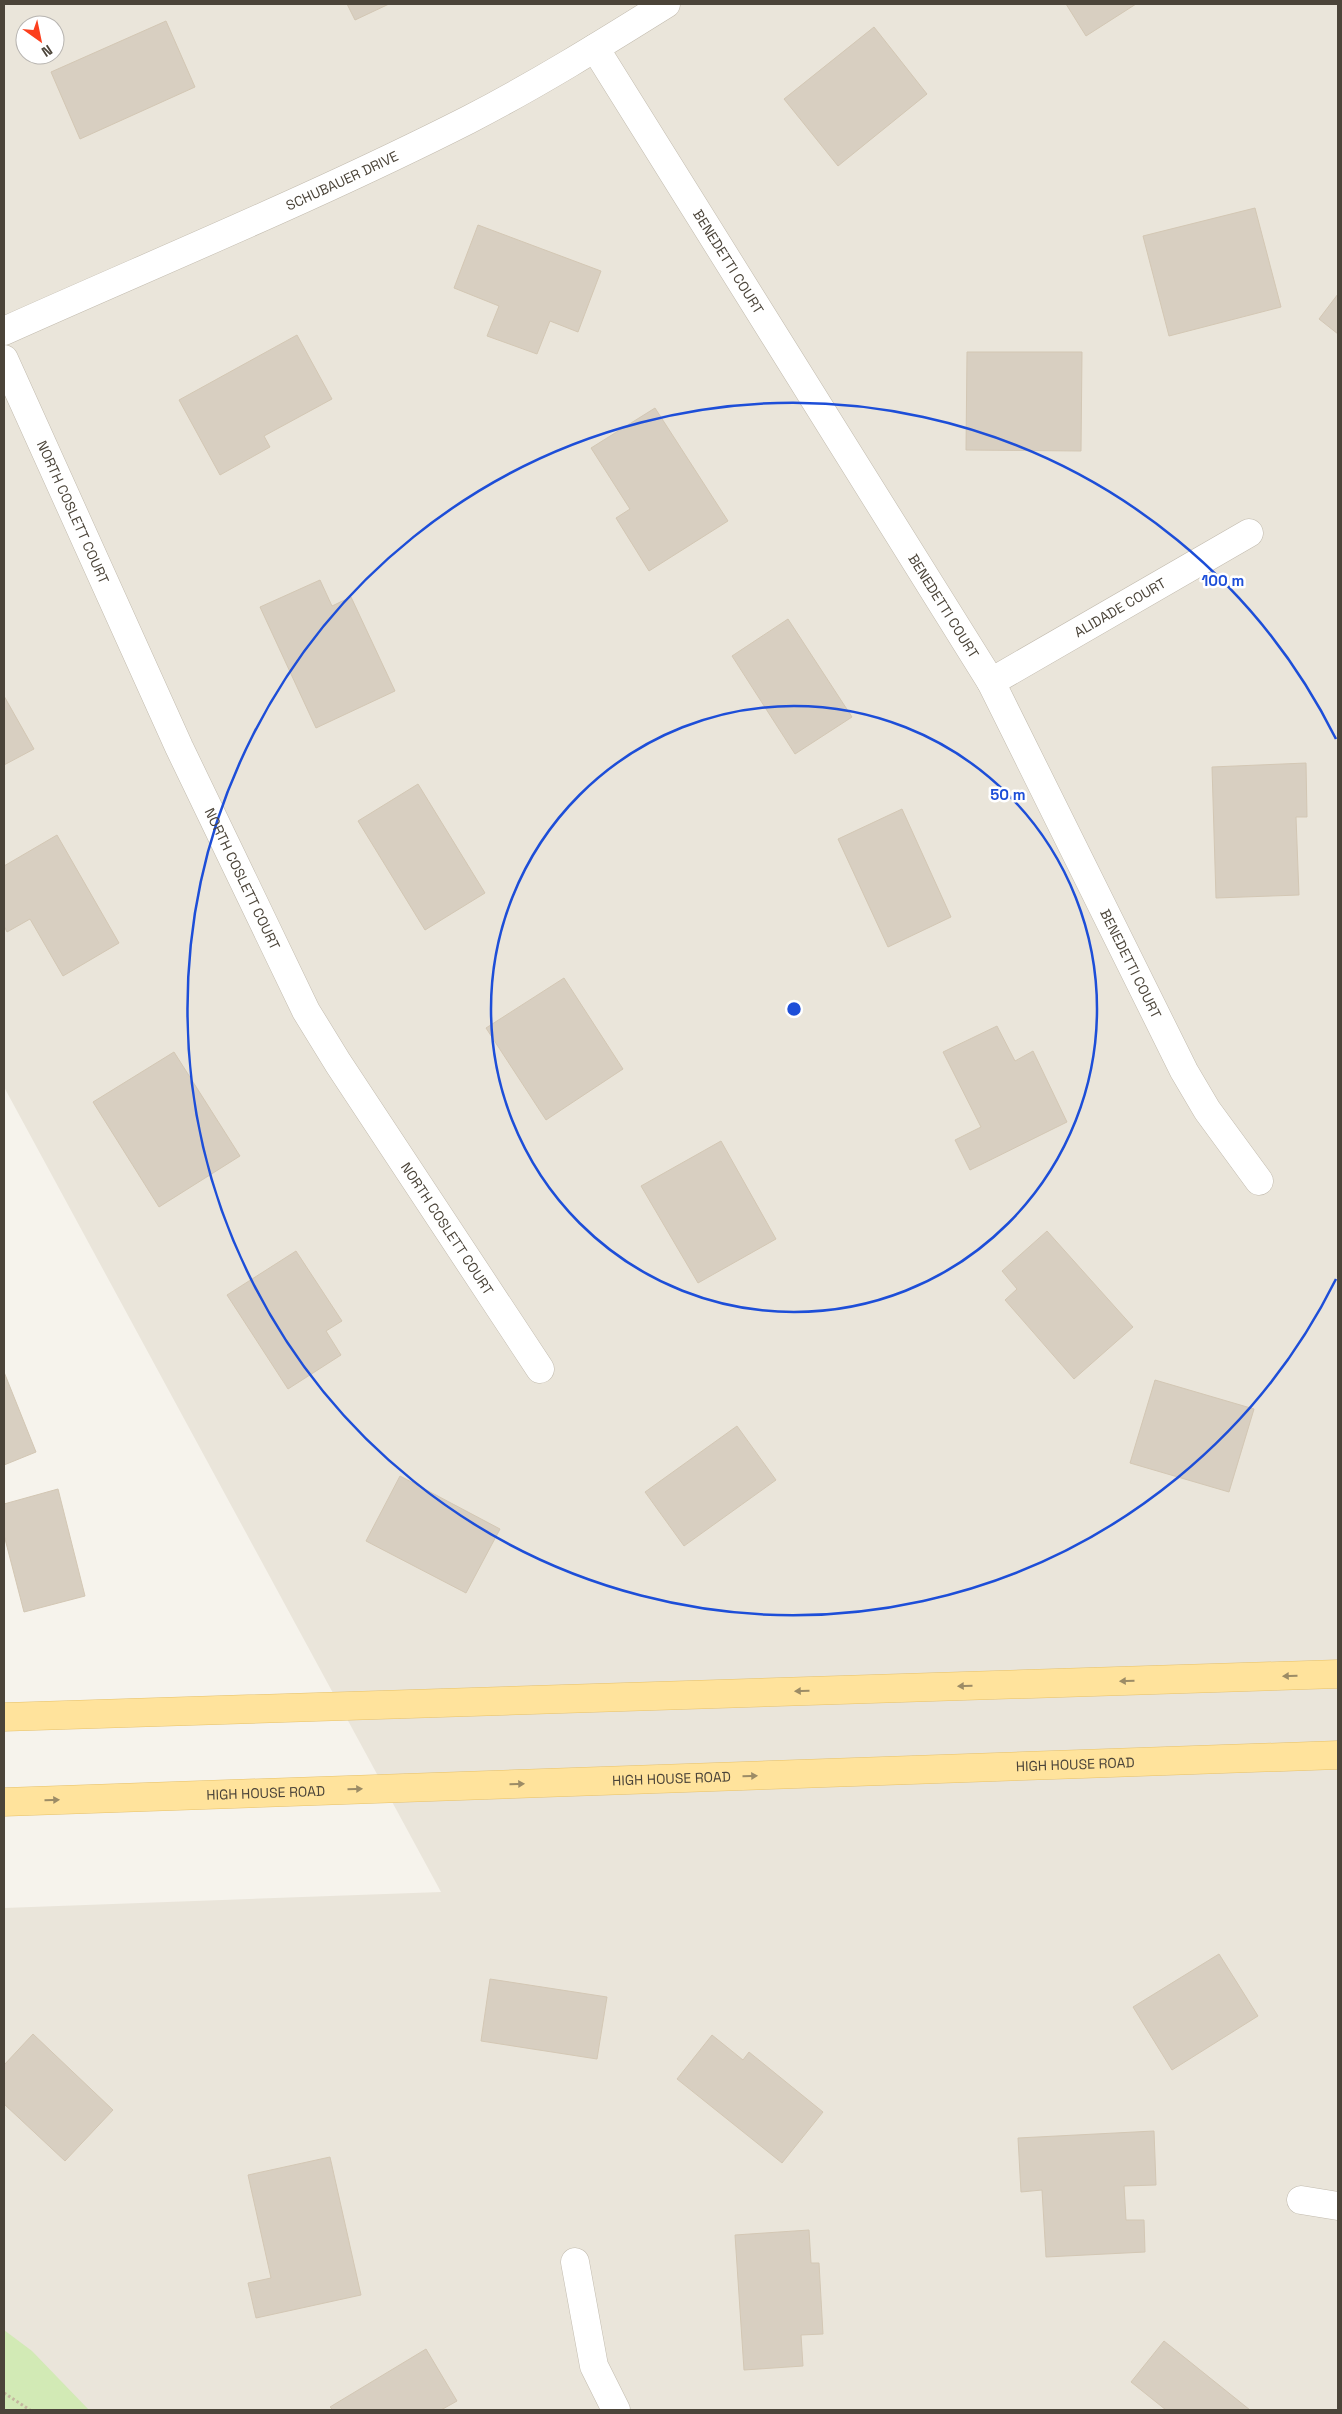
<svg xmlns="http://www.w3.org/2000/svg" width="1342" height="2414" viewBox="0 0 1342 2414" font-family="'Space Grotesk',sans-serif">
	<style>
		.residential { fill: #eae5da; fill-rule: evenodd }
		.green { fill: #d2eab5 }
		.building { fill: #d8cfc1; stroke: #d3c7b4 }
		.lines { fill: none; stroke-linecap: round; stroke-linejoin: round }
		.minor-casing { stroke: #c2bbae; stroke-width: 29 }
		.major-casing { stroke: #e6c16a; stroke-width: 29 }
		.path { stroke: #c4b79f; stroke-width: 3; stroke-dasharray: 2.5 2.5; stroke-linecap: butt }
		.minor { stroke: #fff; stroke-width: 28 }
		.major { stroke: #ffe39c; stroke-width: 28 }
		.oneway { fill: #9c8c66 }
		.ring { fill: none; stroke: #1d4ed8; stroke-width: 2.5 }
		.labels { text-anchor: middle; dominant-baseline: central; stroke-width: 5; stroke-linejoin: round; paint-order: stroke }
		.street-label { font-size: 14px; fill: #4b4439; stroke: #fff }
		.centre { fill: #1d4ed8; stroke: #fff; stroke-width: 2.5 }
		.ring-label { font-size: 15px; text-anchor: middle; font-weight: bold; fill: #1d4ed8; stroke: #fff; stroke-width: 5; stroke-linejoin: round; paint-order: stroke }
	</style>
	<rect width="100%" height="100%" fill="#f6f3ec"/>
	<path class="residential" d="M4,4H1338V2410H4V1908L441,1892L4,1087ZM25,25H55V55H25Z"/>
	<path class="green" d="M4,2330L32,2351L89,2410H4Z"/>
	<g class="building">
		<path d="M347,4H389L355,20Z"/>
		<path d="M1066,4H1136L1086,36Z"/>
		<path d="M166,21L195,87L80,139L51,72Z"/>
		<path d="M874,27L927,94L838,166L784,99Z"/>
		<path d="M1255,208L1281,307L1169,336L1143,236Z"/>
		<path d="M478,225L601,271L578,332L550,321L537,354L487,336L499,306L454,288Z"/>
		<path d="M1338,294V334L1319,319Z"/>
		<path d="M297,335L332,399L264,436L270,447L220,475L179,400Z"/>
		<path d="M967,352H1082L1081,451L966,450Z"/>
		<path d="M655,408L728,521L649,571L616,518L630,509L591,448Z"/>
		<path d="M320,580L332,606L351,597L395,691L316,728L260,607Z"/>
		<path d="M788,619L852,717L795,754L732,656Z"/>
		<path d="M4,696L34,749L4,765Z"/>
		<path d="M1306,763L1307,817H1296L1299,895L1216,898L1212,767Z"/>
		<path d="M418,784L485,893L425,930L358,821Z"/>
		<path d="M902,809L951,917L888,947L838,839Z"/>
		<path d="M57,835L119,943L63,976L30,919L7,932L4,926V866Z"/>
		<path d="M564,978L623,1069L546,1120L486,1028Z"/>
		<path d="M997,1026L1015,1061L1033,1051L1067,1122L970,1170L955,1140L981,1127L943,1052Z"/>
		<path d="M174,1052L240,1156L159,1207L93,1102Z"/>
		<path d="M721,1141L776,1239L698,1283L641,1186Z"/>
		<path d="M1047,1231L1133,1327L1074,1379L1005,1300L1017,1289L1002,1271Z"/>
		<path d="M296,1251L342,1321L326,1331L341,1355L288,1389L227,1295Z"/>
		<path d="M4,1372L36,1452L4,1465Z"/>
		<path d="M1155,1380L1254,1409L1229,1492L1130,1463Z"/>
		<path d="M737,1426L776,1480L684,1546L645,1492Z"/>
		<path d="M400,1476L500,1529L466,1593L366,1541Z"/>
		<path d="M58,1489L85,1596L24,1612L4,1535V1504Z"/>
		<path d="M1219,1954L1258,2016L1172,2070L1133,2007Z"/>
		<path d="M490,1979L607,1997L597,2059L481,2041Z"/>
		<path d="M33,2034L113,2110L65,2161L4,2104V2065Z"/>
		<path d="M712,2035L743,2060L749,2052L823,2112L782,2163L677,2079Z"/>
		<path d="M1154,2131L1156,2185L1124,2186L1126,2220H1144L1145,2252L1046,2257L1042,2190L1021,2192L1018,2138Z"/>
		<path d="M330,2157L361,2295L256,2318L248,2283L271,2278L248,2175Z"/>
		<path d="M809,2230L811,2263H819L823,2334L801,2335L803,2366L744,2370L735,2235Z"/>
		<path d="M1164,2341L1250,2410H1166L1131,2382Z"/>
		<path d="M426,2349L457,2401L441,2410H333L330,2407Z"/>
	</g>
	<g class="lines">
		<defs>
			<g id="minor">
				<path id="s1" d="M595,48L991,682L1184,1071L1207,1110L1259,1181"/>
				<path id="s2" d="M4,331C158,262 316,197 468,120C536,85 602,44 666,4"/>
				<path id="s3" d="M4,359L179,747L306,1011L338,1063L540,1369"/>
				<path id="s4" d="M991,682L1249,533"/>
				<path d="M1301,2200L1338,2206"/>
				<path d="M575,2262L594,2366L616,2410"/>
			</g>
			<g id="major">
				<path d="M4,1717L1338,1674"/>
				<path id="s5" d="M4,1802L1338,1755"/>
			</g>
		</defs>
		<use href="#minor" class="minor-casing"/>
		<use href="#major" class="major-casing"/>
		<path class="path" d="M4,2393L30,2410"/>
		<use href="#minor" class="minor"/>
		<use href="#major" class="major"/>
	</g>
	<defs><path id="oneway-solid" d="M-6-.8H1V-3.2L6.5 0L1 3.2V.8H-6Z" transform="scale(1.25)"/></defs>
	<g class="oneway">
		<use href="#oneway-solid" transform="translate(1290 1676) rotate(178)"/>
		<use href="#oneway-solid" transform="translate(1127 1681) rotate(178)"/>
		<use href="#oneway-solid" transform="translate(965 1686) rotate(178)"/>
		<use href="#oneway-solid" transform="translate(802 1691) rotate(178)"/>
		<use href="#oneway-solid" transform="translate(750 1776) rotate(-2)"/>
		<use href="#oneway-solid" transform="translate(517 1784) rotate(-2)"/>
		<use href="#oneway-solid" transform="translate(355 1789) rotate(-2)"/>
		<use href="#oneway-solid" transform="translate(52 1800) rotate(-2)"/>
	</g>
	<g class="ring">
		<circle cx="794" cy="1009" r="303"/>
		<path d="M1336 1279A606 606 0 1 1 1336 739"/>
	</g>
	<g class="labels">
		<g class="street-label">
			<text stroke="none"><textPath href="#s2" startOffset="370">SCHUBAUER DRIVE</textPath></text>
			<text stroke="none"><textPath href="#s1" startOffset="252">BENEDETTI COURT</textPath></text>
			<text stroke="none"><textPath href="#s3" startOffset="168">NORTH COSLETT COURT</textPath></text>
			<text stroke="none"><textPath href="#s1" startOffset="658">BENEDETTI COURT</textPath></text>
			<text stroke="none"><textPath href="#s4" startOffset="149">ALIDADE COURT</textPath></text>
			<text stroke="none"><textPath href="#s3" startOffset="572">NORTH COSLETT COURT</textPath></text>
			<text stroke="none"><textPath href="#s1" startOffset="1062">BENEDETTI COURT</textPath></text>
			<text stroke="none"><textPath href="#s3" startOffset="978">NORTH COSLETT COURT</textPath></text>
			<text stroke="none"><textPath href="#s5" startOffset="1072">HIGH HOUSE ROAD</textPath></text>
			<text stroke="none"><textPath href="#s5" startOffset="668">HIGH HOUSE ROAD</textPath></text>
			<text stroke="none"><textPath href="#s5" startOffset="262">HIGH HOUSE ROAD</textPath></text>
		</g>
	</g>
	<circle cx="794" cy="1009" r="8" class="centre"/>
	<g class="ring-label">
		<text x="1223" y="586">100 m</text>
		<text x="1008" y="800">50 m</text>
	</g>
	<rect width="1342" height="2414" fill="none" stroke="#4b4439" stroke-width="10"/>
	<g transform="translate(40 40) rotate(147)"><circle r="24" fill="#ffffff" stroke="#b7b4b0"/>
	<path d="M0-4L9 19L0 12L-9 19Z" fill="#fc3f1d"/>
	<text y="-8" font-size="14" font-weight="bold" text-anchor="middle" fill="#4b4439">N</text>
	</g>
</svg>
